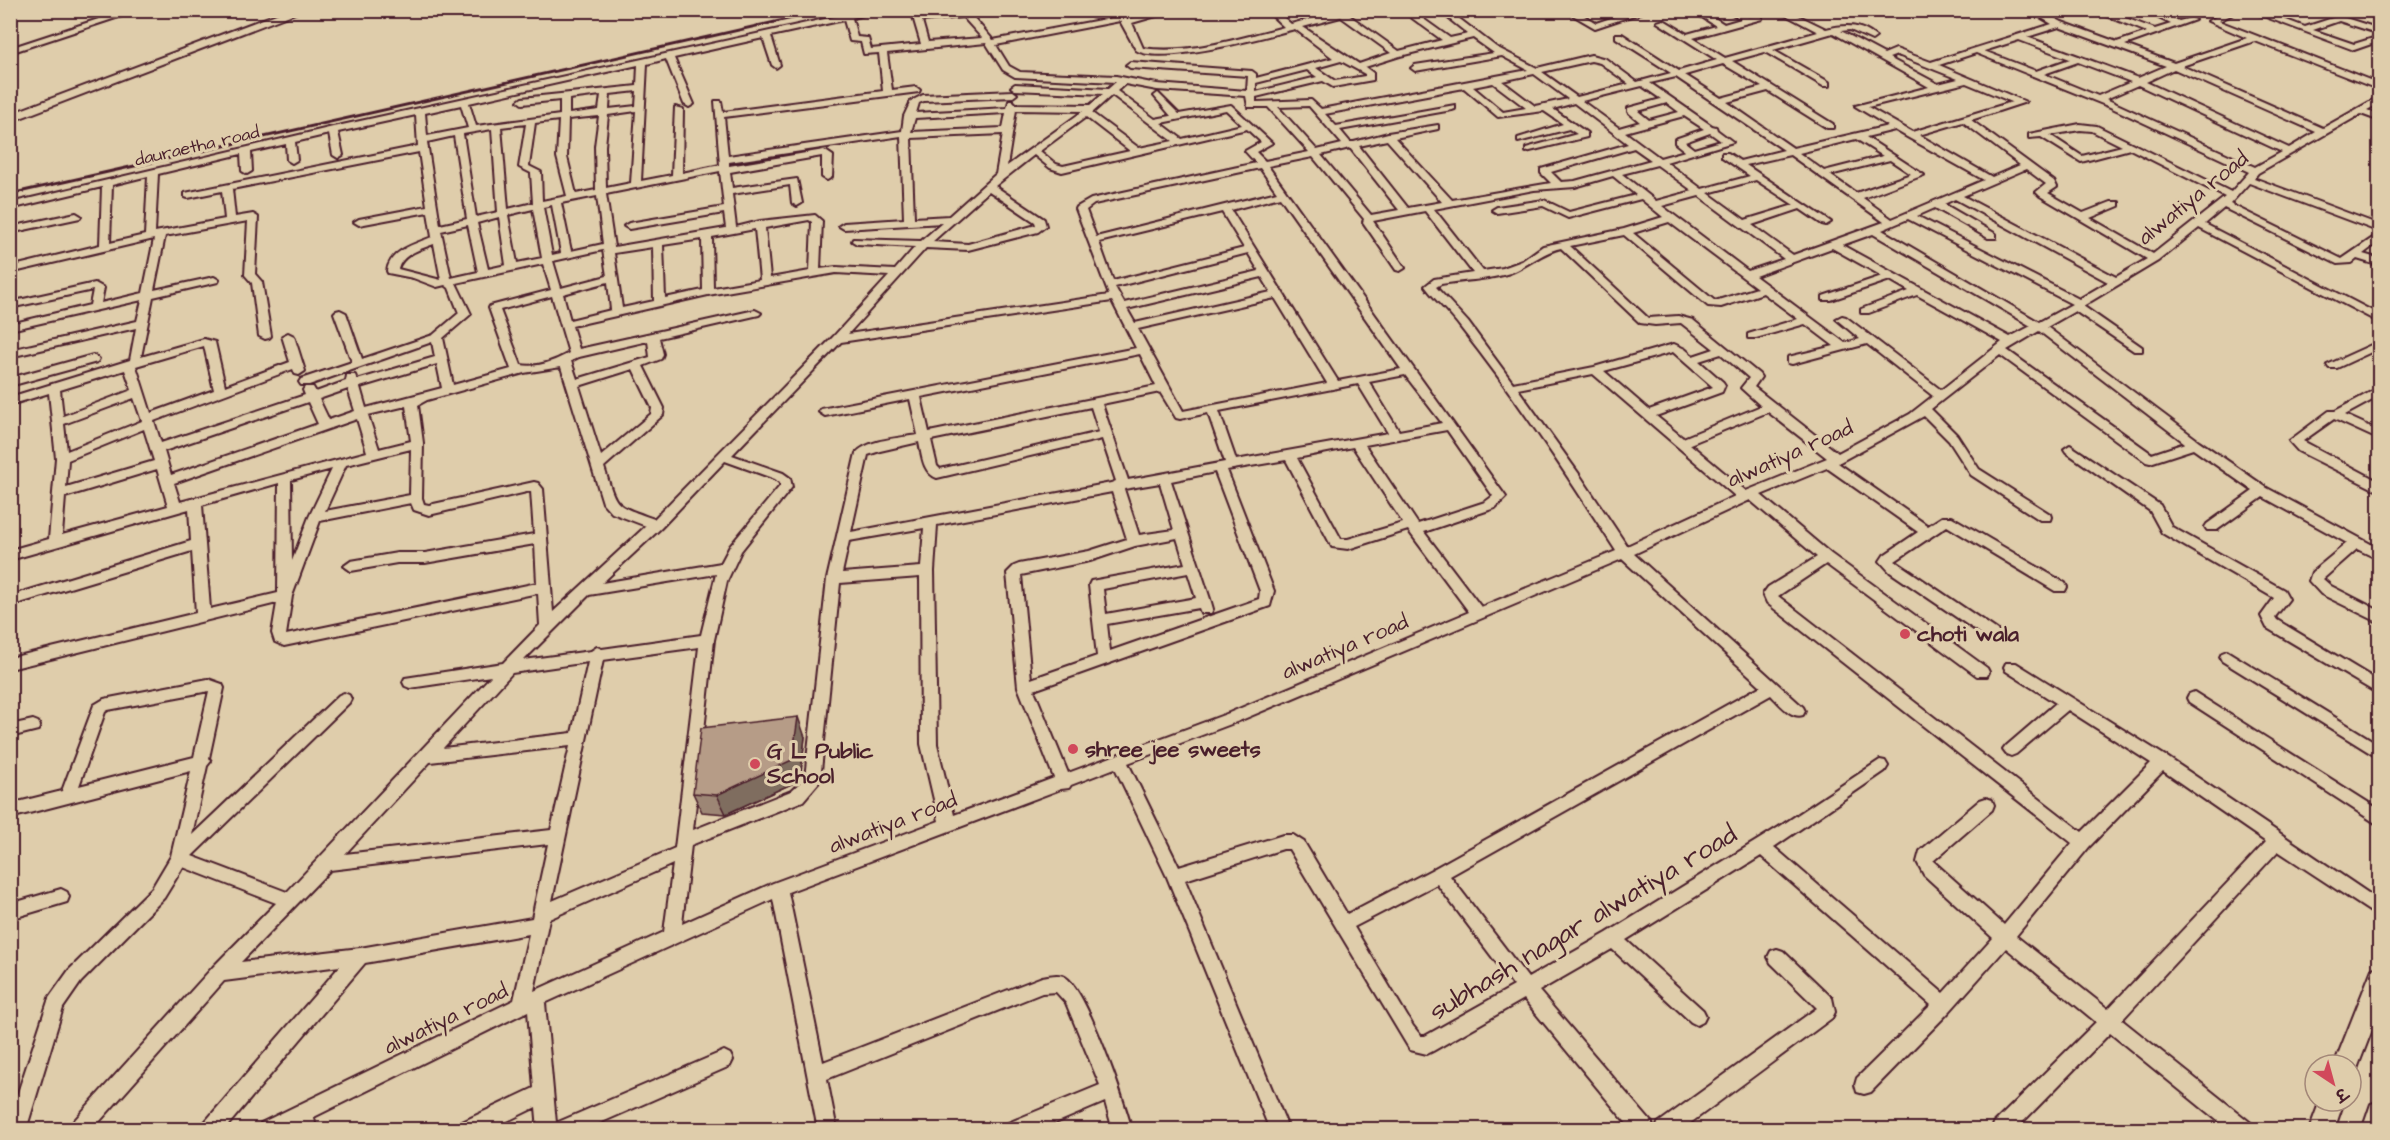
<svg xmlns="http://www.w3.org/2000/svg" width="2390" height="1140" viewBox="0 0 2390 1140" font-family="'Architects Daughter','Playpen Sans Deva',sans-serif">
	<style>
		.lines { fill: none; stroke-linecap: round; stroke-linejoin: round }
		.minor-casing { stroke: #4a1f2b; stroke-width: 4 }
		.major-casing { stroke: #4a1f2b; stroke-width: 4 }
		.minor { fill: #dfcdab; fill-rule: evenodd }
		.major { fill: #dfcdab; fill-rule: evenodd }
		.rail { stroke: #4a1f2b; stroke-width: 3 }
		.wall { fill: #9d8674; stroke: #4a1f2b; stroke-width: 1.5 }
		.shaded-wall { fill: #7f6d5e; stroke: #4a1f2b; stroke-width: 1.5 }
		.building { fill: #b69c87; stroke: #4a1f2b; stroke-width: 1.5 }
		.poi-dot { fill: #d1495b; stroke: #dfcdab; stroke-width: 2 }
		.labels { text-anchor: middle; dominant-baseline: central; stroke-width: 6; stroke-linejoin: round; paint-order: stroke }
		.far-street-label { font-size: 18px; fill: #4a1f2b; stroke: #dfcdab }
		.street-label { font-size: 22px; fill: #4a1f2b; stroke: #dfcdab }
		.poi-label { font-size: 22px; font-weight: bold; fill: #4a1f2b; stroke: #dfcdab; text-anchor: start }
		.near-street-label { font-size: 27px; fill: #4a1f2b; stroke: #dfcdab }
	</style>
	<rect width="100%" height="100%" fill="#dfcdab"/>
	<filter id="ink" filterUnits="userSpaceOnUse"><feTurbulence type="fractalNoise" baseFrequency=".0167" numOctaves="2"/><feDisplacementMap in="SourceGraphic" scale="12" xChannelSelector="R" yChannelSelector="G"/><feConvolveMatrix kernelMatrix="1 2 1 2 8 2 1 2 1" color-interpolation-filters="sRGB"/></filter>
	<g filter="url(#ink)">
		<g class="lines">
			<defs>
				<g id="minor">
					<path d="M126,10H140L10,53V48Z"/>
					<path d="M866,10H883L852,18L857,37L868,38L871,49L921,44L911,10H919L921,16L967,10L993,40L1122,16L1128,19L1162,10H1177L1132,23L1143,48C1189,55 1240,38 1284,27L1266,10H1275L1291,24L1345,10H1360L1349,15L1399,51L1442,40L1401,10H1411L1450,38L1468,34L1438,10H1448L1496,47L1537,68L1591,55L1606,59L1637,82L1671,73L1616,38V34H1622L1679,71L1717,60L1657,22L1664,20L1687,34L1716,26L1691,10H1702L1724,24L1741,19L1725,10H1736L1749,17L1762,15V19L1693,38L1725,58L1818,32L1776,10H1787L1826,29C1846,24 1860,24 1876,37L1872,40L1850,30L1841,31L1884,54L1896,49L1931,62L2052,24L2028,10H2039L2062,22L2117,42L2147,32L2091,10H2104L2155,29L2171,24L2142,10H2154L2179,21L2191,18L2195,20L2125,45L2174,63L2247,38L2208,21L2229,10H2241L2219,21L2380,84V90L2255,41L2182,66L2323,128L2380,96V103L2367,110L2380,115V121L2361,114L2258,173L2254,178L2380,225V232L2249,183L2230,204L2342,259L2380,233V241L2363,254L2380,259V266L2357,259L2352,263L2337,264L2224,208L2205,224L2380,315V323L2199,228L2158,261L2083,306L2142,347V351H2134L2075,311L2047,327L2199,441L2267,488L2380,549V560L2357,549L2323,579L2331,586L2380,611V623L2321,594L2309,581L2312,572L2347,543L2263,497L2217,530H2207L2205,527L2207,524L2253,491L2193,449L2150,463L2146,462L2000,355L1931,409L1957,435L1979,469L2050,514L2051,517L2050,520H2040L1971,475L1949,441L1924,416L1838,463L1928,526L1942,517H1952L2065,583L2067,587L2065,591H2055L1947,526L1895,561L1997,630L1999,634L1997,638H1987L1890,572L1880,561L1884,555L1918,532L1827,468L1761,495L1831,554L1987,668L1989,672L1987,676H1977L1826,564L1778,596L2082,832L2151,763L2068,710L2016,754L2011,756L2006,754L2003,750L2006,746L2056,703L2006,671L2004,667L2006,663H2016L2167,757L2380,901V918L2278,851L2122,1020L2251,1123L2253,1130H2229L2110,1033L2015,1130H1992L1994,1123L2096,1022L2006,948L1950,1011L1871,1092L1864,1094L1857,1092L1855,1085L1857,1078L1931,1005L1761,856L1626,940L1703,1010L1706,1016L1703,1022L1697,1025L1691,1022L1612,949L1539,991L1652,1123L1654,1130H1632L1524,999L1433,1051L1427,1054L1410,1050L1289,849H1283L1185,880L1289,1130H1270L1167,877L1115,768L1071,785L1069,788L1061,789L788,892L823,1062L1042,977C1049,976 1059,973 1065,977C1087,990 1124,1101 1132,1130H1113L1105,1102L1039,1130H1006L1008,1123L1100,1085L1066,1003L1056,992L1042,993L827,1079L837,1130H818L773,899L545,1003L556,1123L724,1051L730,1054L733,1060L730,1066L584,1130H538L536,1107L489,1130H458L460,1123L534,1088L528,1011L314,1117L316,1130H297V1126L289,1130H259L261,1123L514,1000L529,934L365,963L224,1130H202L204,1123L340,966L224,981L92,1130H70L72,1123L213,967L276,903L183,867L164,898L81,982L63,1008L26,1130H10V1117L49,998L69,970L152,888L171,856L191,771L10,818V804L62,791L94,705L104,699L208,679L222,684L224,688L209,758L211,761L207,766L192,835L339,695L344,693L349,695L351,699L349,703L192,856L287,892L491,676L410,688L405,686L403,682L405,678L503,663L540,625L538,593L284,646L275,642L272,633L277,603L10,669V658L196,613L192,551L10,606V596L191,541L189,509L10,560V550L49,539L56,458L49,393L10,405V397L130,360L136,328L10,357V350L137,321L142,300L10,330V324L90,305L93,290L10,308V302L95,283L104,288L101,303L143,293L154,239L10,273V267L100,245L102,187L10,209V203L333,127ZM963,17L982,38L928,42L922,21ZM1341,17L1391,53L1359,64L1303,27ZM844,20L850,41L861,42L864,54L879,53L883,91L723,112L721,101H715L720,165L682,173L683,109L675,107L672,175L641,181L647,64L666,59L684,104L689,107L694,104L674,58L763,38L772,65L776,68L780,65L771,36ZM1120,21L1136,50C1160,66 1264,37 1295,29L1333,58L1256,78V74L1252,71L1130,62L1126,65L1130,68L1248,76L1247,91L1157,84L1116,76L1020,72L1009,66L996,45ZM2059,27L2166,66L2138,78L2027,37ZM1833,33L1929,87L1855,106L1888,126L1793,148L1727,102L1768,91L1827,128H1833V124L1732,61L1765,52L1823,86H1829V82L1773,50ZM1473,38L1494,53L1415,65L1411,68L1415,71L1502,56L1528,70L1321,109L1311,100L1256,102V97L1323,81L1333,87L1373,80V73L1365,67L1400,56ZM2019,40L2070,59L2036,71L1984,51ZM986,43L1003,70L1015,77L1116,82L1108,89L1015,84L1011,87L1015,90L1103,94L1090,105L1016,104L1012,100L1009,101L1007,108L916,113L919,103L924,101L1013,97L1017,94L1013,91L923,95L911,101L904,116L902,131L728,156L724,117L919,92L920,90L916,87L892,90L887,53ZM1976,53L2110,107L2249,172L2231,192L2097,126L2080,124L2029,134V138L2041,137L2081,162L2130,149L2225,197L2153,254L2090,218L2119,206V202H2111L2083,213L2048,193L2057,187L2054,181L1971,120L2026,102L1939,65ZM1897,55L1900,56L1958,79L1938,84L1889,58ZM1341,61L1365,74V76L1335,81L1316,68ZM1591,61L1600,63L1629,84L1577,97L1542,72ZM2078,62L2131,82L2098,96L2044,74ZM1723,64L1762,87L1721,98L1685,75ZM638,65L637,86L522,98L518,101L522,104L560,100V115L476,126L469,103ZM2174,69L2316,132L2289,148L2146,82ZM1307,70L1317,77L1256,92V83ZM1534,74L1568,99L1535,106L1502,81ZM1676,77L1784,150L1740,161L1728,153H1722V157L1750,176L1702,189L1666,162L1733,142L1717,130L1716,127L1712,126L1650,83ZM1493,83L1526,108L1503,112L1473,87ZM1966,83L2012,102L1912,132L1868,107ZM1125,84L1157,90L1246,96L1248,107H1268L1309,152L1265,161L1256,152L1272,143L1231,105L1179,114L1158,93L1154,96L1171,116L1155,119L1117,91ZM2138,85L2282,152L2255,167L2106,99ZM1642,86L1661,99L1628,108V112L1640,122L1619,128L1582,101ZM1464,88L1498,117L1544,111L1563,124L1518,138V142L1569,129L1577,134L1526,148V152L1587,137V133L1553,109L1574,103L1628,144L1541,169V173L1551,183L1452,200L1395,138L1438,129V125L1388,133L1354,142H1350L1340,130L1452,110L1455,109V105L1336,126L1325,114ZM637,91L636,106L609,109L610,94ZM601,95L599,110L569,114V99ZM1112,95L1173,141L1139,148L1092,113ZM1667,103L1679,112L1649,120L1638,111ZM461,105L468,128L427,136L425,113ZM1309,106L1342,144L1317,150L1278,107ZM1016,110L1083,111L1007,166ZM1226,110L1242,125L1182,139L1161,123ZM636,111L631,183L606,188L605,146L608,115ZM1006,113L1003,128L911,132L915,118ZM416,115L418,146L185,193V197L188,198L222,191L225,219L155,232L158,174L241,154L242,171L247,174L252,171L251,152L286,144L287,160L292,163L297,160L295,142L329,134L333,155L338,158L343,155L338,132ZM599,116L595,146L596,190L576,194L567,157L568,119ZM1684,116L1704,129L1675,139V143L1685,151L1660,158L1625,132ZM1086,117L1130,151L1063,166L1056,164L1040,151ZM559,120L557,157L567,196L542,201L541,172L529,166L535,123ZM1963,122L2020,165L1992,177L1919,135ZM526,124L519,167L531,173L533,203L508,209L501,127ZM492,129L498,212L476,217L463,134ZM1247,129L1261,142L1245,151L1256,163L1091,199L1077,207L1076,209L1109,295L848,334L926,248L968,250L1038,232L1046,226L1044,219L995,186L1034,155L1050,168L1062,172ZM1895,130L1907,137L1984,180L1892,219L1863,198L1924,175L1866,137ZM2080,130L2092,131L2122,146L2082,156L2050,135ZM1710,133L1721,141L1694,149L1685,142ZM1003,134L996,174L949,216L914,218L911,138ZM454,136L467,219L440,225L427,142ZM901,136L904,219L844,223L839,226L844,229L942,223L921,241L853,239L852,241L857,244L915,247L895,270L836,267L820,269L822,221L815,215L760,221L736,227L732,194L790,185L792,203L797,206L802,203L797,179L732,188L730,172L822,156V177L827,180L832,177L833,156L824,150L729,166V162ZM1856,139L1883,156L1824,171L1799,153ZM1387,140L1442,202L1408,208L1359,146ZM1350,148L1399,210L1371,215L1321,155ZM1634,148L1651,160L1575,181L1561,182L1551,172ZM419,152L427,206L359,219L354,222L359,225L428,212L432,237C415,244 390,250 387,271L388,273L413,278L437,287L445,285L449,288L459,313L433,335L362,359L346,313L340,310L336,311L334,313L352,362L301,379L299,382L301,385H309L432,342L435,357L357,380L355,375H347L346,381L316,392L313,387H305L303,390L305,395L161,443L154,421L293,369L295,374L299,375L305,371L294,336L288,333L282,336L290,362L225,386L215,342L204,339L141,357L153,297L218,282L219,280L214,277L154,290L165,236L248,221L245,275L252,283L259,336L265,339L269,338L271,336L262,282L255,274L258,217L253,214L235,217L232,189ZM1790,155L1884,222L1793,255L1752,225L1800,209L1822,224L1826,225L1831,222L1746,165ZM1313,157L1364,219L1363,222L1396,270L1400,271L1405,268L1373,221L1425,211L1473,273L1434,279L1425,286C1436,301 1450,313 1461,328C1517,399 1567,475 1616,551L1481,607L1424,532L1495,508L1506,497L1268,166ZM1890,160L1911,174L1856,193L1830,175ZM1657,165L1693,191L1656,201L1622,174ZM1260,168L1277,192L1096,237L1086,210L1094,204ZM2026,169L2046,184L2036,192L2040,196L2147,259L2116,277L1963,196ZM720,171L724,207L629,223L624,226L629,229L724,213L726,228L614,247L606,194ZM148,176L145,235L110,243L112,185ZM1613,176L1636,195L1569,212L1544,200L1497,207L1492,210L1497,213L1543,206L1568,218L1641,199L1663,217L1624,229L1543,246L1522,261L1503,268L1483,271L1434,209L1534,190L1575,187ZM1756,180L1794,205L1745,220L1708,193ZM989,191L1035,222L1036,225L968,244L932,242ZM597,196L603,244L571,251L561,203ZM1699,196L1784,259L1748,271L1662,206ZM1280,197L1401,369L1338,381L1231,210ZM1955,199L2108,282L2079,299L1917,216L1935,208L1988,238H1996V234L1944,204ZM552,205L561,253L552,255L543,207ZM533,209L542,258L517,263L508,215ZM1222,212L1244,248L1113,281L1099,242ZM499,217L506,265L488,269L477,223ZM1908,219L2072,304L2039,322L1882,230ZM809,220L812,222L810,271L770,278L765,228ZM1669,222L1757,288L1715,301L1633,233ZM468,225L478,272L451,278L441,231ZM755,229L760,280L713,288L712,237ZM1873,234L2031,326L2010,337L1842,245ZM1624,235L1708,306L1721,307L1763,293L1798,319L1748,334V338H1756L1805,324L1834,346L1788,357V363L1792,364L1867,344L1933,396L1910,414L1838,453L1754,387L1761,377L1759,374L1693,320L1678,316L1648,318L1570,246ZM702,239L703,290L665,298L663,245ZM434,244L441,280L398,269C402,254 421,249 434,244ZM653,247L654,301L622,308L614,253ZM1561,248L1640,323L1655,325L1681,323L1714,349L1693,356L1685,349L1674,344L1594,367L1513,383L1468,322L1436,287L1441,284C1464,280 1489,280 1510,273C1528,266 1542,252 1561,248ZM1832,248L1882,276L1823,296V300H1831L1890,280L1909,291L1861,309V313H1869L1917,295L2002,342L1941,390L1846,317L1842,316L1836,319L1860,339L1845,343L1755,276ZM603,250L607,276L561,288L553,261ZM1248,253L1259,271L1124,303L1115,287ZM543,264L551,290L490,306L489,308L511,369L453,385L443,338L471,314L456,283ZM836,273L889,276L833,337L654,519C613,504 617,508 604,467L663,415L664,408L643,366L661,359L663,354L659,338L759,315L761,313L755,310L579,349L572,326L708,295ZM1262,277L1271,292L1135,323L1127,309ZM608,282L611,310L570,320L563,294ZM552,296L569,353C555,361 538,368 521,365L500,310ZM1275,298L1327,383L1183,411L1138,329ZM1112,301L1136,348L821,409L819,412L825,416L910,399L918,435C900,438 869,439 856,453L827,579L805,778L791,791L693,830L714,640L727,581L741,551L792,487L790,478L783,473L732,455L841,342ZM2039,331L2185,443L2152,454L2007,350ZM648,341L650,357L577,379L571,361L579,357ZM204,346L214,390L151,413L136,366ZM1673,352L1713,387L1649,410L1604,371ZM1140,354L1156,386L929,432L921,397ZM1721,354L1749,378L1741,388L1761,406L1683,438L1656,416L1722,392L1725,385L1723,382L1699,361ZM437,364L442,388L366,408L360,387ZM561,367L603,503L612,513L646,526L553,612L543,489L538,483L534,482L429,505L424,504L422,498L423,443L418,405L427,400L524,373ZM633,369L652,408L651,414L601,456L579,386ZM125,370L132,390L63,416L60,390ZM1593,374L1735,496L1627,546L1579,474L1518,389ZM1405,375L1442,423L1399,431L1369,382ZM1358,384L1388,433L1236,460L1219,411ZM348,389L355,411L329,420L319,399ZM1160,392L1176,418L1180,419L1208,413L1225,462L1128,480L1102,404ZM134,398L142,421L67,451L64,424ZM308,402L318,424L171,475L164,451ZM406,406L411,441L379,449L368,415ZM1091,407L1099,432L940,469L937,466L931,440ZM1768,412L1827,458L1746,491L1690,444ZM357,419L367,452L180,502L174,483ZM144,429L154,461L66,487L68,460ZM1447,430L1493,496L1485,502L1418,524L1365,445ZM1102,439L1116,481L1111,483L851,532L868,455L880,451L919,442C922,456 923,473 937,478ZM1353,447L1403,523L1348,539H1341L1297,458ZM411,449L410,495L325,511L346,465ZM1286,460L1332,547L1348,549L1408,530L1469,612L1229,713L1068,773L1034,690L1270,606L1274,591L1227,470ZM725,461L775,479L780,483V486L730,546L721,563L602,583L661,528ZM157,469L168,506L62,535L65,497ZM332,469L309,517L292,561L291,480ZM1215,472L1260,591L1259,599L1110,651L1107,624L1199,608L1201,613H1211L1213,609L1211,602L1171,481ZM279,483L278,593L210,609L202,505ZM1160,483L1174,530L1139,535L1124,489ZM531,491L534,534L425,553H397L351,561L344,566L351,571L397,563H425L535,544L537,583L286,635L292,596L320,521L411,503L414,510L429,515ZM1112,492L1127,539L1089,551L1019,564L1014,566L1007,573L1018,687L1054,778L954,815L937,744L934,571L937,525ZM1750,500L1817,557L1768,587L1763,594L1767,603L2072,843L2004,925L1933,861L1992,810L1994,805L1992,800L1986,798L1980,800L1920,851L1917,862L1924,875L1993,938L1943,993L1774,847L1885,771L1888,766L1885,761L1880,760L1779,827L1607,933L1528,978L1450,876L1771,695C1779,703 1791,719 1803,715L1805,711L1803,707L1634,554ZM924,528L921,567L842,573L849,541ZM1177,538L1185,564L1091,581L1089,585L1097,656L1031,679L1021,575L1090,561L1135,546ZM1622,559L1761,686L1433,869L1347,914L1304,842L1293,835H1283L1179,867L1128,763L1239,721ZM1188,573L1196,598L1106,614L1103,589ZM716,574L701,635L602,649L597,647L591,651L524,660L589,595ZM920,577L921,744L939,821L773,883L682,924L691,845L803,801L820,781L840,583ZM699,647L675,848L552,901L603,660ZM588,662L572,733L443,748L512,673ZM209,691L194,757L79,786L105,712L108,710ZM570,746L551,830L345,854L430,762ZM2163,771L2266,842L2108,1009L2016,936L2089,847ZM548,844L532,918L360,948L241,962L330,870ZM673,864L664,932L534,991L549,919ZM1437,884L1514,986L1425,1036H1421L1413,1026L1354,927Z"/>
					<path d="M1564,10H1575L1596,23L1635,10H1649L1595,28Z"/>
					<path d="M2247,10H2260L2305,27L2339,16L2380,29V34L2339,21L2313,30L2354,44L2380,36V41L2354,50Z"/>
					<path d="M76,213L81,216L80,218L10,233V227Z"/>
					<path d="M2380,341V348L2337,368H2329L2327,365Z"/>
					<path d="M93,355L99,359L97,362L10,386V378Z"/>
					<path d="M2380,387V396L2345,415L2380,431V440L2334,419L2303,441L2380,482V492L2298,451L2289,441L2329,411H2335Z"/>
					<path d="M2070,445L2160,505L2172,527L2284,590L2289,599L2275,617L2277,620L2380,682V695L2267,628L2261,616L2274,598L2162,533L2150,511L2066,452L2064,449Z"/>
					<path d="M2227,651L2380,745V759L2222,661L2220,657L2222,653Z"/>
					<path d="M2194,692L2380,810V826L2189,702L2187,698L2189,694Z"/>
					<path d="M33,720L38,722L40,726L38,730L10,737V725Z"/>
					<path d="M61,889L67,892L69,897L67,902L10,919V904Z"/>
					<path d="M1777,949L1783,951L1832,998L1835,1012L1832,1018L1681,1130H1656L1658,1123L1817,1008L1771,963L1768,957L1771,951Z"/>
				</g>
				<g id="major">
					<path d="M287,10H303L10,122V114Z"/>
					<path d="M2380,966V1009L2355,1074L2351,1075V1065H2334L2372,969Z"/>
					<path d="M2320,1101H2344L2334,1130H2309Z"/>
					<path d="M2380,1101V1130H2362L2371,1104Z"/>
				</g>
			</defs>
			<use href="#minor" class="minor-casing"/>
			<use href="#major" class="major-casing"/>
			<use href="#minor" class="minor"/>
			<use href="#major" class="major"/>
			<path class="rail" d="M10,194L828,10"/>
		</g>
		<path class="wall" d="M805,737L800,780L726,814L702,812L693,793Z"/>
		<path class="shaded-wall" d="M798,717L805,737L800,780L726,814L717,795Z"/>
		<path class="building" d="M798,717L792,760L717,795L693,793L701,728Z"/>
	</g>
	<g class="poi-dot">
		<circle cx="1905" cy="634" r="6"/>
		<circle cx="1073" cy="749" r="6"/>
		<circle cx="755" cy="764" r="6"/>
	</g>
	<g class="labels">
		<g class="far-street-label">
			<text transform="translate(197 146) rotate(-13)">dauraetha road</text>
		</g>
		<g class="street-label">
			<text transform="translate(2193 198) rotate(-39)">alwatiya road</text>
			<text transform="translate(1790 454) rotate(-24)">alwatiya road</text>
			<text transform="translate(1345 647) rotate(-23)">alwatiya road</text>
			<text transform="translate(893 823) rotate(-21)">alwatiya road</text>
			<text transform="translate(446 1019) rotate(-26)">alwatiya road</text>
		</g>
		<g class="poi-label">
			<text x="1917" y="634">choti wala</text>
			<text x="1085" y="749">shree jee sweets</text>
			<text x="767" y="751">G L Public<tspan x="767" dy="25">School</tspan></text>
		</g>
		<g class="near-street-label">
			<text transform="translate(1583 923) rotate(-31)">subhash nagar alwatiya road</text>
		</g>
	</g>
	<rect width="2390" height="1140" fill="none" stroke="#dfcdab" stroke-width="36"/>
	<rect x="18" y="18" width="2354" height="1104" fill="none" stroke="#4a1f2b" stroke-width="2" filter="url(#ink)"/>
	<g transform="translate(2333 1083) rotate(144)"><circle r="28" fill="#dfcdab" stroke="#a38778" stroke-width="1.5"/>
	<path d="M0-4.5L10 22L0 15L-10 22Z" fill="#d1495b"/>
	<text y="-9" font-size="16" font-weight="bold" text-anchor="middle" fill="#4a1f2b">उ</text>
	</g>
</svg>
